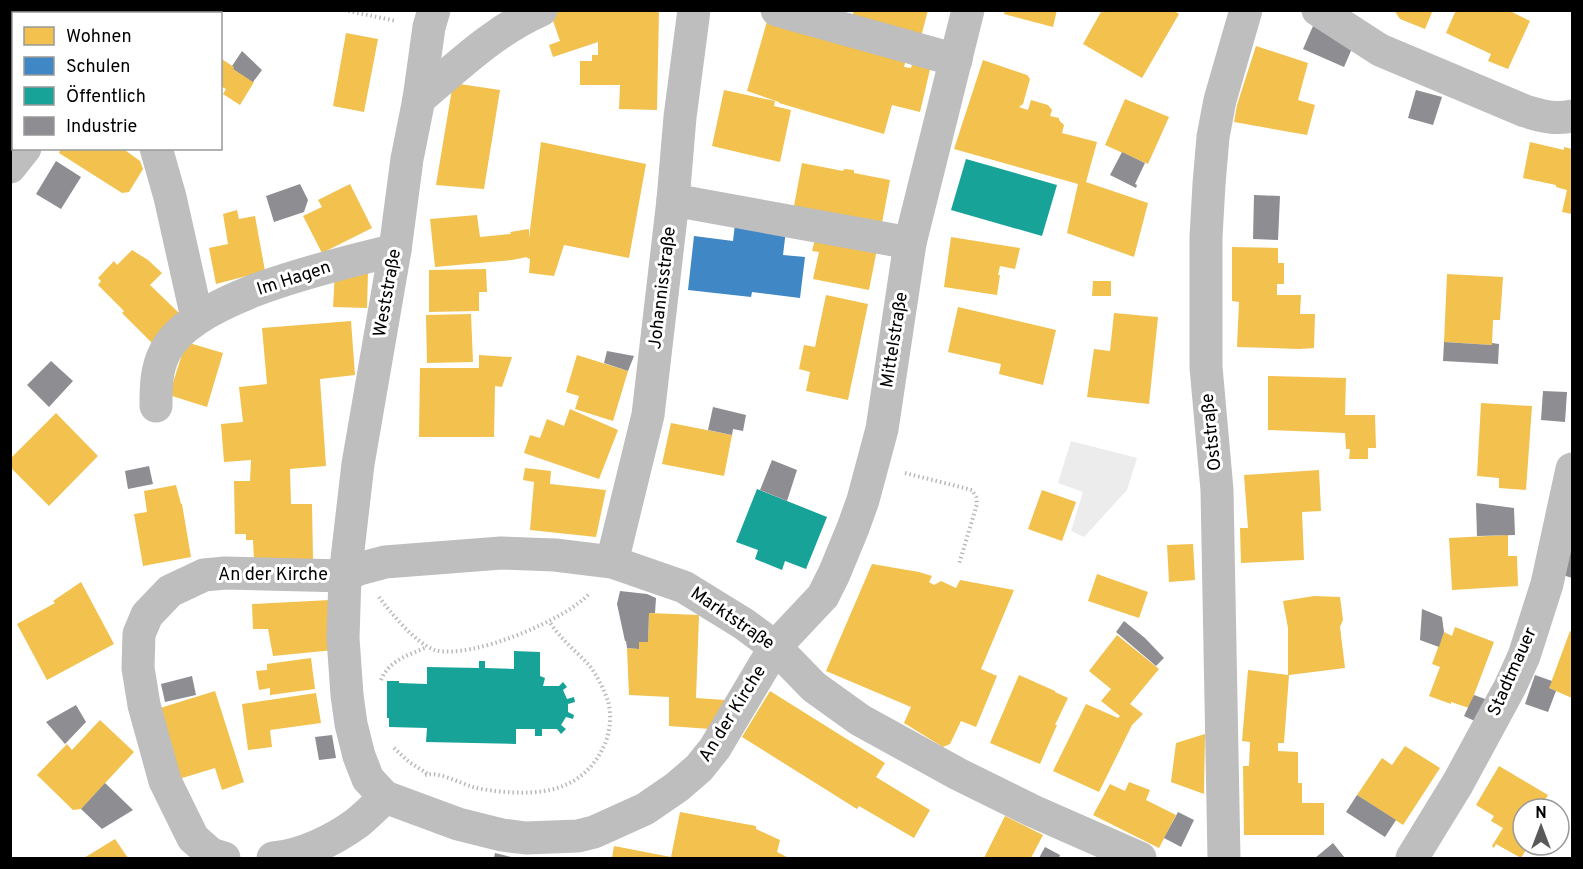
<svg xmlns="http://www.w3.org/2000/svg" width="1583" height="869" viewBox="0 0 1583 869" font-family="Overpass,sans-serif">
	<style>
		.green { fill: #ececec }
		.homes { fill: #f2c14e }
		.schools { fill: #3f88c5 }
		.public { fill: #17a398 }
		.industry { fill: #8d8d92 }
		.lines { fill: none; stroke-linecap: round; stroke-linejoin: round }
		.path { stroke: #b9b9b9; stroke-width: 4; stroke-dasharray: 1.5 3; stroke-linecap: butt }
		.minor { stroke: #bebebe; stroke-width: 33 }
		.labels { text-anchor: middle; dominant-baseline: central; stroke-width: 6; stroke-linejoin: round; paint-order: stroke }
		.street-label { font-size: 18px; fill: #000; stroke: #fff }
	</style>
	<rect width="100%" height="100%" fill="#fff"/>
	<path class="green" d="M1071,441L1137,458L1127,490L1084,537L1071,531L1083,492L1058,483Z"/>
	<g class="homes">
		<path d="M556,10H659L657,110L619,109L620,85H580V61H592V55H598V42L553,57L549,45L560,41L550,12Z"/>
		<path d="M854,10H928L921,37L852,18Z"/>
		<path d="M1005,10H1057L1053,27L1004,14Z"/>
		<path d="M1102,10H1173L1179,14L1142,78L1083,44Z"/>
		<path d="M1394,10H1433L1425,29L1400,19Z"/>
		<path d="M1456,10H1508L1530,21L1508,69L1488,61L1491,54L1446,33Z"/>
		<path d="M768,18L906,59L904,67L911,68L914,56L932,61L920,112L892,105L884,134L779,103V102L747,91Z"/>
		<path d="M346,33L378,39L364,112L333,106Z"/>
		<path d="M1256,46L1308,63L1298,100L1315,105L1307,135L1234,122L1237,105Z"/>
		<path d="M220,58L234,67L233,69L254,82L240,105L223,94L226,89L220,86Z"/>
		<path d="M983,60L1027,75L1030,79L1023,104L1019,107L1028,110L1031,100L1048,105L1052,110L1050,116L1059,118V120L1064,125L1062,133L1097,142L1086,182L1148,203L1134,257L1067,233L1078,184L954,149Z"/>
		<path d="M453,83L500,90L484,189L436,185Z"/>
		<path d="M724,90L775,101L774,106L791,110L780,162L712,146Z"/>
		<path d="M1125,99L1169,117L1148,164L1105,145Z"/>
		<path d="M541,142L646,164L629,258L564,245L554,276L529,273L530,259L527,258V257L512,260L435,267L430,219L477,215L480,237L511,234L510,232L529,229V238Z"/>
		<path d="M1530,142L1564,150V147L1572,149V214L1562,212L1567,190L1556,187V185L1523,178Z"/>
		<path d="M61,148H122L140,161L143,169L129,192L122,193L59,153Z"/>
		<path d="M802,163L843,171L844,169L854,170V173L890,180L882,223L794,206Z"/>
		<path d="M350,184L372,228L322,253L303,216L322,207L318,200Z"/>
		<path d="M237,210L239,219L255,216L265,271L216,284L209,248L228,244L223,214Z"/>
		<path d="M817,232L878,244L869,290L813,279L819,252L812,251Z"/>
		<path d="M951,237L1020,248L1015,269L1000,266L998,275H1000L997,295L944,287Z"/>
		<path d="M1232,247L1278,248V263H1284V284H1277V295H1301L1300,314H1315L1314,348L1300,349L1237,347L1239,302L1232,301Z"/>
		<path d="M132,250L148,260L162,273L150,285L180,314L152,343L122,313L124,311L98,285L101,281L98,278L114,261L117,265Z"/>
		<path d="M486,269L487,292H479V311L429,312V270Z"/>
		<path d="M335,271L368,272L367,308L333,307Z"/>
		<path d="M1447,274L1503,277L1500,320H1493L1492,345L1444,342Z"/>
		<path d="M1093,281H1111V296H1092Z"/>
		<path d="M826,295L868,304L848,400L806,391L810,372L799,369L804,345L815,347Z"/>
		<path d="M958,307L1056,330L1043,385L999,374L1001,364L948,352Z"/>
		<path d="M1114,313L1158,317L1149,404L1087,397L1094,349L1110,351Z"/>
		<path d="M471,314L473,362L427,363L426,315Z"/>
		<path d="M351,321L355,375L320,379L326,466L290,469L291,504H312L313,560L254,561L253,540H246V534H235L234,481H250L251,460L224,462L221,424L243,422L239,387L267,384L262,328Z"/>
		<path d="M186,342L223,353L207,407L169,395Z"/>
		<path d="M479,355L512,357L502,387L495,386L494,437H419L420,368H479Z"/>
		<path d="M577,355L628,371L613,421L575,409L579,396L566,392Z"/>
		<path d="M1268,376L1346,378L1345,415H1375L1376,448H1368V459H1349L1350,449H1346L1345,433L1268,430Z"/>
		<path d="M1481,403L1532,406L1526,490L1499,488V478L1477,476Z"/>
		<path d="M570,409L618,430L599,479L524,453L530,435L540,438L547,419L564,426Z"/>
		<path d="M56,413L98,456L49,506L10,467V459Z"/>
		<path d="M671,423L732,435L724,476L662,464Z"/>
		<path d="M525,468L551,471L550,484L606,490L596,537L530,530L534,482L523,480Z"/>
		<path d="M1319,470L1321,511L1302,512L1304,560L1241,563L1240,528H1248L1244,475Z"/>
		<path d="M176,485L181,504H182L191,557L143,566L134,514L147,512L144,491Z"/>
		<path d="M1042,490L1076,502L1062,541L1028,529Z"/>
		<path d="M1508,535V556H1517L1518,586L1452,590L1449,538Z"/>
		<path d="M1193,544L1195,580L1169,582L1167,545Z"/>
		<path d="M872,564L919,572L932,576L929,582L934,585L941,581L956,588L960,580L1014,590L981,669L997,676L976,727L961,721L950,744L943,747L904,723L911,707L826,671Z"/>
		<path d="M1097,574L1148,592L1139,618L1088,601Z"/>
		<path d="M81,582L114,644L47,680L17,624L55,603L53,601Z"/>
		<path d="M1314,596L1340,597L1343,620L1340,627L1345,668L1289,675L1284,743H1278V751L1298,752V783H1302V803H1324V835H1244L1243,766H1249L1250,742L1242,741L1248,670L1288,675V628L1283,601Z"/>
		<path d="M330,600L334,650L273,656L268,629H253L252,604Z"/>
		<path d="M649,613L699,615L696,698L725,700L710,729L669,726V697L629,695L627,648L639,649V642H648Z"/>
		<path d="M1455,627L1494,642L1469,708L1451,702V704L1429,696L1440,667L1432,664L1444,632L1452,636Z"/>
		<path d="M1570,631L1572,632V698L1549,688Z"/>
		<path d="M1117,635L1159,669L1130,704L1143,714L1132,725L1099,792L1053,771L1086,704L1118,718L1120,716L1101,701L1111,689L1089,671Z"/>
		<path d="M311,658L315,689L270,695V688L259,690L256,671L267,670V664Z"/>
		<path d="M1019,675L1055,691V692L1068,698L1055,725H1057L1040,764L990,743Z"/>
		<path d="M215,691L244,782L222,790L215,768L179,779L157,709Z"/>
		<path d="M770,691L885,763L876,777L930,810L914,838L859,806L857,809L742,737Z"/>
		<path d="M316,693L321,723L270,730L272,747L248,750L242,704Z"/>
		<path d="M100,720L134,752L81,809L73,810L37,775L67,744L72,750Z"/>
		<path d="M1205,734L1204,794L1171,782L1176,743Z"/>
		<path d="M1405,746L1440,768L1403,825L1357,795L1382,758L1392,765Z"/>
		<path d="M1499,766L1548,795L1544,801L1554,807L1552,809H1523V845H1529L1521,858L1496,844L1494,848L1492,846L1503,828L1491,821L1494,816L1476,805Z"/>
		<path d="M1129,782L1150,790L1146,800L1176,815L1159,848L1093,815L1110,784L1125,791Z"/>
		<path d="M680,812L756,826V829L780,840L777,852L789,858H612L614,846L671,857Z"/>
		<path d="M1005,816L1043,835L1031,858H984Z"/>
		<path d="M115,839L128,858H84Z"/>
	</g>
	<path class="schools" d="M735,224L786,230L783,255L805,257L800,298L752,292L751,297L688,290L694,236L733,241Z"/>
	<g class="public">
		<path d="M966,159L1057,185L1042,236L951,210Z"/>
		<path d="M757,489L827,517L806,569L785,561L782,570L755,559L758,550L736,542Z"/>
		<path d="M514,651L540,652V676L545,678L543,686H559L563,682L567,687L563,690L567,699L574,697L575,702L568,704V712L574,715L573,719L566,717L561,725L566,729L561,734L557,729H542V736H535V729H516V744L426,742L427,728L389,727V718H387V681H399V683L427,684V667L479,668V661H485V668L514,669Z"/>
	</g>
	<g class="industry">
		<path d="M1313,26L1354,44L1344,67L1303,49Z"/>
		<path d="M242,51L262,70L253,82L233,69L234,67L232,66Z"/>
		<path d="M1416,90L1442,97L1433,125L1408,118Z"/>
		<path d="M1122,152L1145,163L1135,184L1137,185L1136,188L1110,175Z"/>
		<path d="M56,161L81,177L61,209L36,194Z"/>
		<path d="M300,184L308,200L304,212L274,222L266,196Z"/>
		<path d="M1254,195L1280,196L1278,240L1253,239Z"/>
		<path d="M1444,342L1492,345V343L1499,344L1498,364L1443,361Z"/>
		<path d="M607,351L634,356L628,371L604,363Z"/>
		<path d="M51,361L73,381L49,407L27,385Z"/>
		<path d="M1543,391L1567,392L1565,422L1541,420Z"/>
		<path d="M713,407L746,415L743,431L733,429L732,435L708,430Z"/>
		<path d="M772,460L797,470L787,501L760,490Z"/>
		<path d="M149,466L153,484L128,489L125,471Z"/>
		<path d="M1476,503L1514,508L1515,535L1477,536Z"/>
		<path d="M1570,549L1572,550V578L1563,575Z"/>
		<path d="M620,591L647,594L656,598L655,613H649L648,642H639V649L627,648L626,641H625L617,604Z"/>
		<path d="M1422,609L1442,617L1444,632L1439,647L1420,640Z"/>
		<path d="M1124,621L1145,638L1164,658L1156,666L1116,632Z"/>
		<path d="M1535,675L1552,681L1549,688L1556,691L1548,712L1525,704Z"/>
		<path d="M192,676L196,695L165,702L161,684Z"/>
		<path d="M1474,695L1488,700L1479,723L1464,716Z"/>
		<path d="M76,705L86,722L65,744L46,722Z"/>
		<path d="M332,735L336,758L319,760L315,737Z"/>
		<path d="M105,783L133,810L102,829L81,809Z"/>
		<path d="M1357,795L1396,820L1385,837L1346,812Z"/>
		<path d="M1178,812L1194,820L1181,847L1164,838Z"/>
		<path d="M1333,843L1345,858H1315Z"/>
		<path d="M1045,847L1060,855L1059,858H1039Z"/>
		<path d="M495,853L515,858H494Z"/>
	</g>
	<g class="lines">
		<g class="path">
			<path d="M344,10L396,21"/>
			<path d="M905,473L972,490L976,497L977,504L959,564"/>
			<path d="M379,597C391,613 415,643 435,650C470,660 566,620 590,593"/>
			<path d="M381,680C389,660 409,655 427,647"/>
			<path d="M394,748L409,762L428,774"/>
			<path d="M425,775C439,771 459,783 473,787C480,789 488,790 495,791C541,796 582,792 604,746C610,733 612,716 608,701C604,690 597,675 589,665C581,656 571,648 563,639C558,634 553,627 549,621"/>
		</g>
		<g class="minor">
			<path d="M434,10L429,27L419,99L407,159L395,250L358,464L345,576L343,638L347,695L351,724L359,756L368,779L385,797L458,824L502,835L526,838L578,836L594,832L645,809L677,787L699,768L715,748L775,647L823,596L834,574L853,528L863,500L882,429L910,243L968,10"/>
			<path d="M777,10L956,60"/>
			<path d="M1318,10L1380,50L1525,111C1542,116 1556,120 1572,116"/>
			<path d="M128,14L130,10"/>
			<path d="M193,14L195,10"/>
			<path d="M419,99C457,67 495,30 541,10"/>
			<path d="M156,148L170,197L197,318"/>
			<path d="M10,167L25,148"/>
			<path d="M673,200L910,243"/>
			<path d="M156,406C156,387 156,369 165,352C193,295 337,265 395,250"/>
			<path d="M612,562L648,415L673,200L680,117L694,10"/>
			<path d="M224,858L211,854L193,838L165,781L144,705L138,668L139,634L147,615L170,591L204,575L225,573L345,576L359,569L385,562L501,553L555,555L612,562L658,578L684,587L744,624L775,647L814,687L860,720L958,774L1033,811L1140,858"/>
			<path d="M273,858C301,856 334,840 357,823C367,815 376,806 385,797"/>
			<path d="M1224,858L1217,490L1206,367V237L1209,184L1213,137L1220,100L1246,10"/>
			<path d="M1412,858L1458,783L1510,687L1524,656L1547,584L1572,469"/>
		</g>
	</g>
	<g class="labels">
		<g class="street-label">
			<text transform="translate(294 279) rotate(-18)">Im Hagen</text>
			<text transform="translate(663 288) rotate(-83)">Johannisstraße</text>
			<text transform="translate(388 293) rotate(-80)">Weststraße</text>
			<text transform="translate(895 340) rotate(-81)">Mittelstraße</text>
			<text transform="translate(1212 432) rotate(-96)">Oststraße</text>
			<text x="273" y="575">An der Kirche</text>
			<text transform="translate(732 619) rotate(34)">Marktstraße</text>
			<text transform="translate(1513 672) rotate(-66)">Stadtmauer</text>
			<text transform="translate(733 714) rotate(-58)">An der Kirche</text>
		</g>
	</g>
	<rect width="1583" height="869" fill="none" stroke="#000000" stroke-width="24"/>
	<rect x="12" y="12" width="210" height="138" fill="#ffffff" stroke="#999999" stroke-width="1.5"/>
	<rect x="24" y="27" width="30" height="18" fill="#f2c14e" stroke="#999999" stroke-width="1.5"/>
	<text x="66" y="42" font-size="18" fill="#000000">Wohnen</text>
	<rect x="24" y="57" width="30" height="18" fill="#3f88c5" stroke="#999999" stroke-width="1.5"/>
	<text x="66" y="72" font-size="18" fill="#000000">Schulen</text>
	<rect x="24" y="87" width="30" height="18" fill="#17a398" stroke="#999999" stroke-width="1.5"/>
	<text x="66" y="102" font-size="18" fill="#000000">Öffentlich</text>
	<rect x="24" y="117" width="30" height="18" fill="#8d8d92" stroke="#999999" stroke-width="1.5"/>
	<text x="66" y="132" font-size="18" fill="#000000">Industrie</text>
	<g transform="translate(1541 827)"><circle r="28" fill="#ffffff" stroke="#999999" stroke-width="1.5"/>
	<path d="M0-4.5L10 22L0 15L-10 22Z" fill="#595959"/>
	<text y="-9" font-size="16" font-weight="bold" text-anchor="middle" fill="#000000">N</text>
	</g>
</svg>
